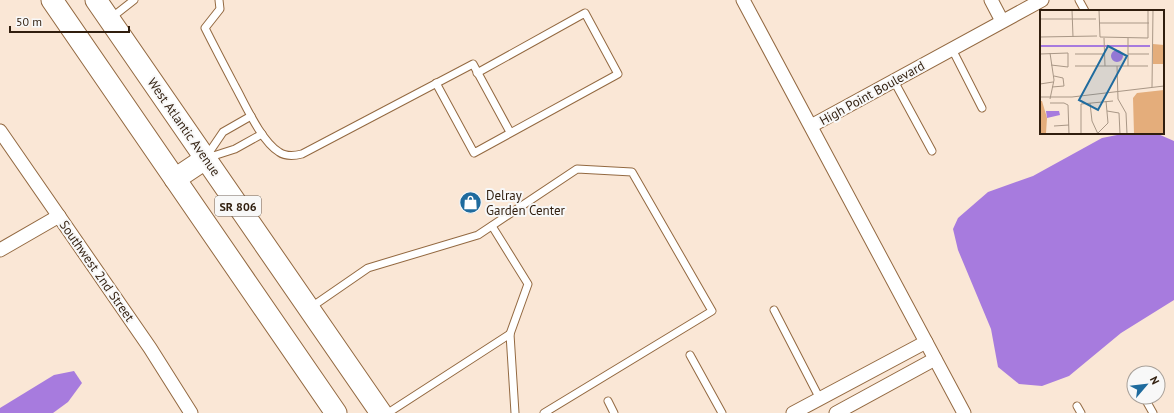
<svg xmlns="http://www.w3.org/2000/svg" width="1174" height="413" viewBox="0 0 1174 413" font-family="'PT Sans',sans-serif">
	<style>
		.water { fill: #a77bde }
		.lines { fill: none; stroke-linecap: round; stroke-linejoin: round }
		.lane-casing { stroke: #936941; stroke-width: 9 }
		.street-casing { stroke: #936941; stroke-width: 15 }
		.primary-casing { stroke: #936941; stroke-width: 23 }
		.lane { stroke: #fff; stroke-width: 7 }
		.street { stroke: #fff; stroke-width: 13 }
		.primary { stroke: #fff; stroke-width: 21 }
		.labels { text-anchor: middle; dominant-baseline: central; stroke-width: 4; stroke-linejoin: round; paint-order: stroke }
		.shield { fill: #f8f8f8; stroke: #6c5f54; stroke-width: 1 }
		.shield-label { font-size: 12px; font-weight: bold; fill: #301e0e }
		.street-label { font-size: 13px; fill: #301e0e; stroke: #f8f8f8 }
		.poi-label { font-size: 13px; fill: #301e0e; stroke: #f8f8f8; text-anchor: start }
		.inset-river { fill: none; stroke: #a77bde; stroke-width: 2 }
		.inset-road { fill: none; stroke: #a99786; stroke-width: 1 }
		.view { fill: #1f6b9e; fill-opacity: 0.15; stroke: #1f6b9e; stroke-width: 2 }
		.inset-edge { fill: none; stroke: #301e0e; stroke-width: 2 }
	</style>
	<rect width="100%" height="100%" fill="#fae7d6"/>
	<g class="water">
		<path d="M1127,133L1158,134L1174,141V300L1121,333L1069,376L1042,386L1019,384L998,367L991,329L958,250L953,229L958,218L988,192L1033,176L1102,138Z"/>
		<path d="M74,371L82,383L68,402L53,413H0V408L54,375Z"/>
	</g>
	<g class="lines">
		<defs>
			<g id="lane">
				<path d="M219,0L220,9L205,28C215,48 225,67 235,86C245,104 261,141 279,152C286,157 294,156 302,154L473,64L510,132"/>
				<path d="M1079,0L1085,11"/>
				<path d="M111,18L134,0"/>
				<path d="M952,49L982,108"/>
				<path d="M894,81L932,151"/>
				<path d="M436,83L474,153L618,74L585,13L477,73"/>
				<path d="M206,157L223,132L251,116"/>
				<path d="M207,158L235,149L262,134"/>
				<path d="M492,226L528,284L510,334L515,413"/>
				<path d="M310,308L368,268L478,235L577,169L632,172L712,311L544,413"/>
				<path d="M774,310L820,399"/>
				<path d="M690,355L722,413"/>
				<path d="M1144,397L1153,413"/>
				<path d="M608,401L614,413"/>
				<path d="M1077,406L1081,413"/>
				<path d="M388,413L510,334"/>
			</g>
			<g id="street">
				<path d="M743,0L964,413"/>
				<path d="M991,0L1002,21"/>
				<path d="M811,126L1042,0"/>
				<path d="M0,131L150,348L191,413"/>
				<path d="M0,250L59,216"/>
				<path d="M793,413L926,342"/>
				<path d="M836,413L935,359"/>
			</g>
			<g id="primary">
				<path d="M52,0L336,413"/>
				<path d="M96,0L381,413"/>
				<path d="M175,179L205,159"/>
			</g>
		</defs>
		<use href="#lane" class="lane-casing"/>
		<use href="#street" class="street-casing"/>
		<use href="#primary" class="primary-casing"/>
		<use href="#lane" class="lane"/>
		<use href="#street" class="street"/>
		<use href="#primary" class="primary"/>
	</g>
	<defs>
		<symbol id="shop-disc" viewBox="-11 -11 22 22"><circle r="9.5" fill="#1f6b9e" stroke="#f8f8f8"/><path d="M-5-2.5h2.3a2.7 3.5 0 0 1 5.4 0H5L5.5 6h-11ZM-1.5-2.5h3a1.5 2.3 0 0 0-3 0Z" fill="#fff"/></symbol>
	</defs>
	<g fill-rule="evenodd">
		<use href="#shop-disc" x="458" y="190" width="25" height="25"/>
	</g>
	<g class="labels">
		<rect class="shield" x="215" y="196" width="46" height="20" rx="3"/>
		<g class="shield-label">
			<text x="238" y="206">SR 806</text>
		</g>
		<g class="street-label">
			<text transform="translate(872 93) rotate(-29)">High Point Boulevard</text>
			<text transform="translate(184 127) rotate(55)">West Atlantic Avenue</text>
			<text transform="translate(97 271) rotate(55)">Southwest 2nd Street</text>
		</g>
		<g class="poi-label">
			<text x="486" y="195">Delray<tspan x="486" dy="15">Garden Center</tspan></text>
		</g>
	</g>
	<g transform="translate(1040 10)">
		<rect width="124" height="124" fill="#fae7d6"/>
		<path d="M113,34L124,35V54H113ZM124,80V124H94L93,88L97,83ZM0,91H2L7,108L6,123L19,124H0Z" fill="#e4ad7b"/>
		<path d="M71 46a6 6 0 1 1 12 0a6 6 0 1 1-12 0ZM6,101H19L20,105L7,108Z" fill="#a77bde"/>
		<path class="inset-river" d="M0,36H110"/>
		<path class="inset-road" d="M32,0L33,27M59,0L60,27L108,28V0M0,9H56M59,13H109M0,27L57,26M64,28L65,56M88,28V56M10,43L14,70L10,89M0,44L28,43V57L11,55M35,44H64M88,44H109M35,56H108M77,56L78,89L86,103L87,124M0,74L13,72M12,77L24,76L23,68L14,66M112,77L113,0M0,87H32L124,76M10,93H24L28,95L29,124M50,93L52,111L58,124M67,101L79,103L80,124M14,116L29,115M58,123L68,113L66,91M41,124V94L73,91"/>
		<path class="view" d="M68,36L87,46L58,100L39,90Z"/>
		<rect width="124" height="124" class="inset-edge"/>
	</g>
	<g transform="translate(1146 385) rotate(62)"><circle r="19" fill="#f8f8f8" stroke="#a8a19a"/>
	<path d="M0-3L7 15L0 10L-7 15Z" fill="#1f6b9e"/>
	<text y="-6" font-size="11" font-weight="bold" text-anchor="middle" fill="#301e0e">N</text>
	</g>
	<path d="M10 26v6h119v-6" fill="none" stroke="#301e0e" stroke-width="2"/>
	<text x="16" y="26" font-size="12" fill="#301e0e" stroke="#f8f8f8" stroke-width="3" paint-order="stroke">50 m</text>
</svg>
